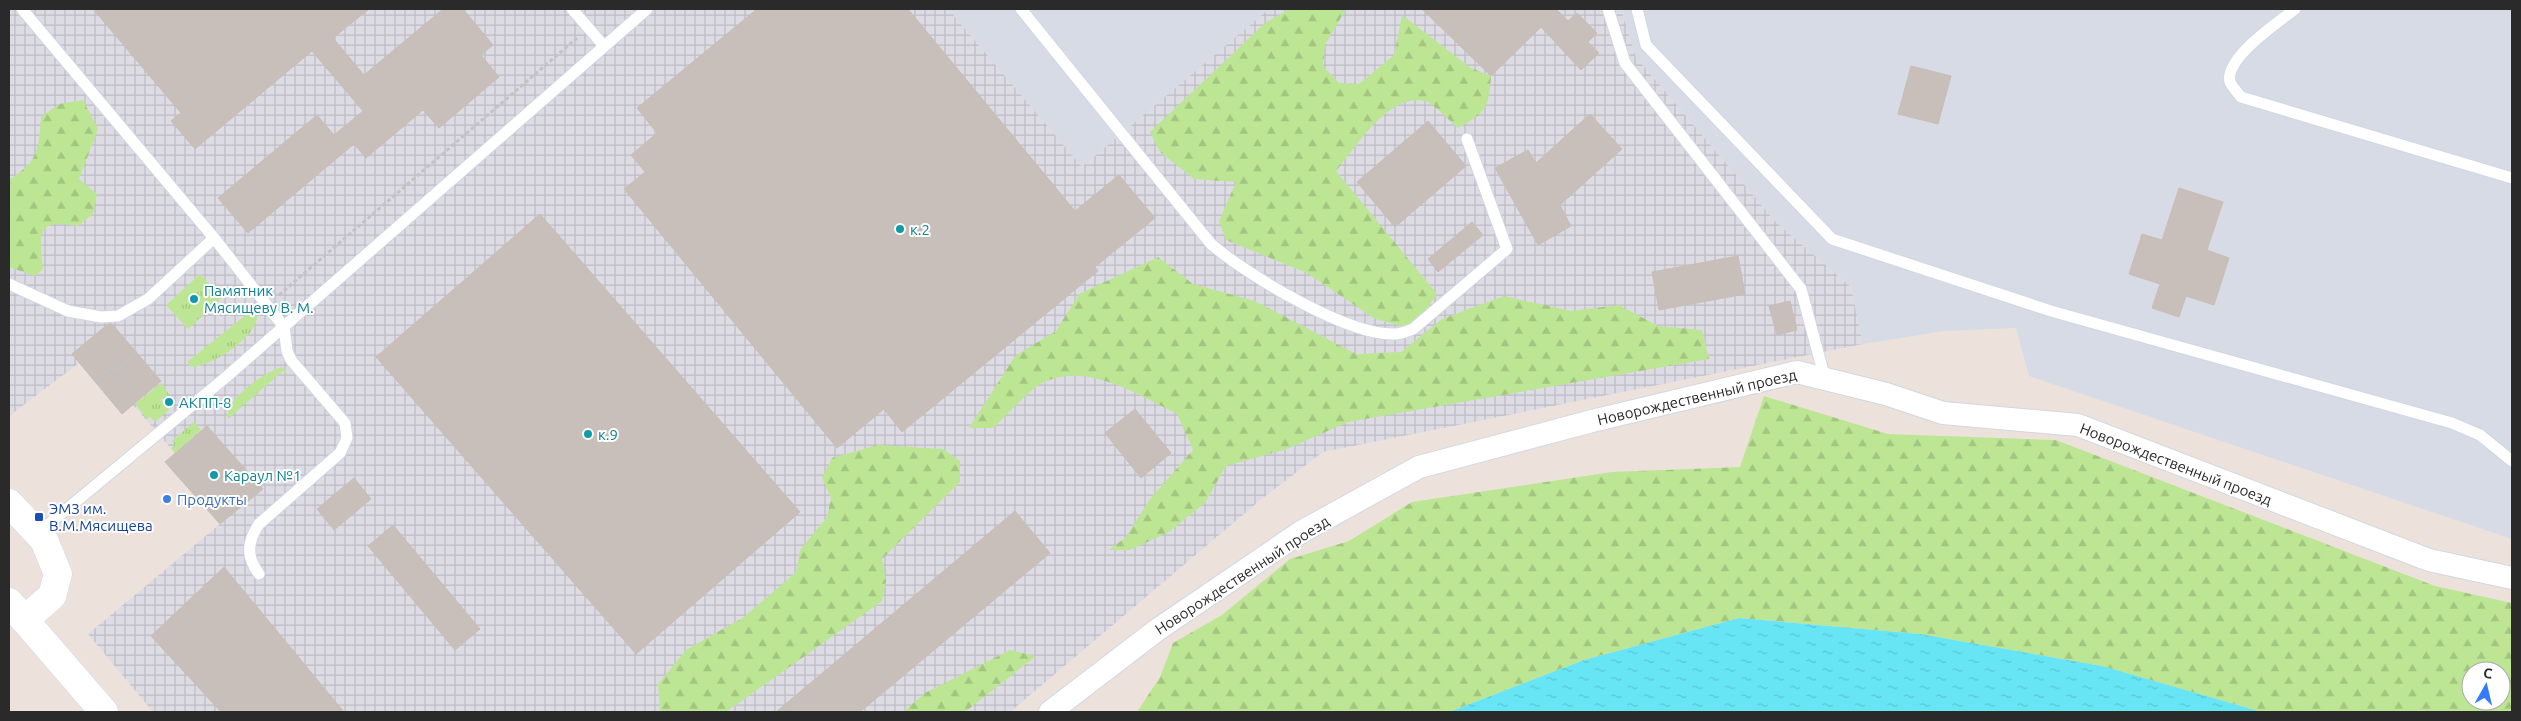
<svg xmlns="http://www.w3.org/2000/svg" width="2521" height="721" viewBox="0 0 2521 721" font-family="Ubuntu,sans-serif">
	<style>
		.industrial { fill: url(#industrial-grid) }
		.airport { fill: #d6dbe5 }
		.grass { fill: url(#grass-tufts) }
		.forest { fill: url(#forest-firs); fill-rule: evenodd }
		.water { fill: url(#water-ripples) }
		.building { fill: #c8bfba; stroke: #c8beb4 }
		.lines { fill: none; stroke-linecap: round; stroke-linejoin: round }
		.lane-casing { stroke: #d0d7e3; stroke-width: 13 }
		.street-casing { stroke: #d0d7e3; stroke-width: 24 }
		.secondary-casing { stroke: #d0d7e3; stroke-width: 29 }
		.path { stroke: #c3c3c3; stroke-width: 3; stroke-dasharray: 4 2.5; stroke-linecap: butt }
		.lane { stroke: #fff; stroke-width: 11 }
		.street { stroke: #fff; stroke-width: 22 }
		.secondary { stroke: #fff; stroke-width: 28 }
		.culture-dot { fill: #0f9aa8; stroke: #fff; stroke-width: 2 }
		.shop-dot { fill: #3f7fe0; stroke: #fff; stroke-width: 2 }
		.transit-dot { fill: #1a4fb4; stroke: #fff; stroke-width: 2 }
		.labels { text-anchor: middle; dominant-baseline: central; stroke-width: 4; stroke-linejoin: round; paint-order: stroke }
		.culture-label { font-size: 15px; fill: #0d838f; stroke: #fff; text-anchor: start }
		.street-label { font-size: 15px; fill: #2a2a2a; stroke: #fff }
		.shop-label { font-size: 15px; fill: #366cbe; stroke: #fff; text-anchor: start }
		.transit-label { font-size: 15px; fill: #164399; stroke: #fff; text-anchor: start }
	</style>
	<defs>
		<pattern id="industrial-grid" width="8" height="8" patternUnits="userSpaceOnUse" patternTransform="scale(1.25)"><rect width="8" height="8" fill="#dddce5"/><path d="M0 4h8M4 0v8" fill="none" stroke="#bebdc5"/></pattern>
		<pattern id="grass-tufts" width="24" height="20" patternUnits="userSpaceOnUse" patternTransform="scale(1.25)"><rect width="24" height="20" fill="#bde694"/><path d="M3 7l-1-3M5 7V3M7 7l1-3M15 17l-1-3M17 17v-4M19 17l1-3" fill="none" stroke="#a3c580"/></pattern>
		<pattern id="forest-firs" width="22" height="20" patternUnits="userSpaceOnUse" patternTransform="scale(1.25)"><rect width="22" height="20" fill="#bde694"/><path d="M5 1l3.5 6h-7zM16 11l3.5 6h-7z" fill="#a3c580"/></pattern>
		<pattern id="water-ripples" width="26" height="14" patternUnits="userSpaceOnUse" patternTransform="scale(1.25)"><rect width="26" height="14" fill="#68e5f4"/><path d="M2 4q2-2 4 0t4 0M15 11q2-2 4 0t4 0" fill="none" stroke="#5ac5d1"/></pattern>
	</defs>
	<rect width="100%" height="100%" fill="#ede2db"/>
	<path class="industrial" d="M9,9H1621L1636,57L1776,222L1851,287L1863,344L1323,452L1264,497L1010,712H153L88,634L220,524L165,462L175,453L133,405L122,414L79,363L9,416Z"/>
	<g class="airport">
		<path d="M948,9H1269L1082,167Z"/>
		<path d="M1621,9H2512V539L2029,376L2016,328L1944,331L1863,344L1851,287L1776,222L1636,57Z"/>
	</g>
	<g class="grass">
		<path d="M200,274L222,298L188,329L166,305Z"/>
		<path d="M252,310L257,317C256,338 210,367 191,367L187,362Z"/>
		<path d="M282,367L291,378L283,371L228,419C224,399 266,371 282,367Z"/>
		<path d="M161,383L169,394L161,400L169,410L155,422L150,417L147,419L135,404Z"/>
		<path d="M194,422L201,430L175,453L171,448L175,445L172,441Z"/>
	</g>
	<g class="forest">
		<path d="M1289,9H1346L1325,45L1323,66L1339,83L1359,84L1394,55L1402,15L1471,68L1491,76C1489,108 1486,113 1458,128C1451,122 1433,103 1425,101C1388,93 1357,146 1336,171L1437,294L1413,329L1375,319L1307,273L1226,240L1219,221L1236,182L1194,179L1160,152L1150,132L1265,23Z"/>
		<path d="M83,100L98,129L79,179L97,194L93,214L78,226C35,218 40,234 43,269L35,276L9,267V180C39,160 38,152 41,117L59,104Z"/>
		<path d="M1158,257L1193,284L1255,301L1356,354L1401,352L1442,319L1504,296L1571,311L1619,305L1658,326L1702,330L1709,359L1348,422L1287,449L1226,466L1205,503L1169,532L1130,550H1109L1126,537L1150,499L1193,450L1177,414C1138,395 1089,362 1044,382C1031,388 1005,417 993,428H969L1015,356L1056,331L1079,294Z"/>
		<path d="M1764,396L1888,434L2056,440L2435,586L2512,603V712H2262L2101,666L1920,634L1739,618L1584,660L1449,712H1137L1160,677L1173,643L1222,615L1290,559L1349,541L1412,502L1612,472L1740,467ZM2471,671H2501V701H2471Z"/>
		<path d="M877,445L943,449L960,461V482L882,559L886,581L882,601L726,712H660L658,684L686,650L744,617L796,572L800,550L827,517L831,498L822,478L832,458Z"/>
		<path d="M1010,650L1036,656L965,712H903L925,693Z"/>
	</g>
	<path class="water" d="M1739,618L1920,634L2102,666L2262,712H1449L1584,660Z"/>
	<g class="building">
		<path d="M93,9H369L333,38L364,75L443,9H463L493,45L481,55L499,77L439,128L423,110L366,158L354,144L248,233L218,198L317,115L334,135L363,111L312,51L195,149L171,121L181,113Z"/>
		<path d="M757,9H908L1075,211L1119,175L1155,218L1095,267L1098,271L902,432L884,409L837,448L624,189L645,172L631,155L657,133L637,108Z"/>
		<path d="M1422,9H1556L1568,21L1577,13L1597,33L1588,42L1599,53L1581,70L1541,27L1491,76Z"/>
		<path d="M1911,66L1951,76L1938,124L1898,114Z"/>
		<path d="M1590,114L1622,149L1560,205L1571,226L1538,245L1495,168L1528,150L1536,163Z"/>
		<path d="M1428,121L1466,166L1395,227L1357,182Z"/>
		<path d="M2179,188L2223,202L2207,250L2229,258L2214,305L2186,296L2179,317L2152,308L2160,284L2129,274L2142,234L2162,240Z"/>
		<path d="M540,214L800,512L636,654L376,357Z"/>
		<path d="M1472,222L1483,235L1438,272L1428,259Z"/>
		<path d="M1738,256L1745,294L1659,310L1652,272Z"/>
		<path d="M1790,301L1797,330L1777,335L1769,306Z"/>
		<path d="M108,324H112L161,381L122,414L72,354Z"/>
		<path d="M1135,409L1171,453L1141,478L1105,433Z"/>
		<path d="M207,426L263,489L220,524L165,462Z"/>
		<path d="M354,478L371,499L334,530L317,509Z"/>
		<path d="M1015,511L1050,553L860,712H776Z"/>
		<path d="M393,525L480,629L455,650L368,546Z"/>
		<path d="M224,567L344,712H221L151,636Z"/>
	</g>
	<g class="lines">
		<defs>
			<g id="lane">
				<path d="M22,9L214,238L284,327L287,351L291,360L345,423L347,438L340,453L259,524C247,542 246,557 259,574"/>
				<path d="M572,9L604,46"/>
				<path d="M1021,9L1211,244C1247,275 1348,336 1395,334C1401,334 1408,331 1413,329L1507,249L1467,139"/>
				<path d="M1608,9L1625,63L1801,289L1825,379"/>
				<path d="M1637,9L1646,45L1832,239L2051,311L2452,423L2480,435L2512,461"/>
				<path d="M2295,9C2279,22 2224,58 2230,82C2232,87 2238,93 2241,97L2512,178"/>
				<path d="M9,284L68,311L101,317L118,316L148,299L214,238"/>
				<path d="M38,533L225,378L647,9"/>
			</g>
			<path id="street" d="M1050,712L1157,630L1301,532L1419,467L1592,421L1797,372L1886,394L1943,413L2078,425L2429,560L2512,578"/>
			<g id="secondary">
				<path d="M9,503L44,540L58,574L52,596L24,620"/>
				<path d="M9,602L104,712"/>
			</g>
		</defs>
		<use href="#lane" class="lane-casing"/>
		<use href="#street" class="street-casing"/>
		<use href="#secondary" class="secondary-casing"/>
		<g class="path">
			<path d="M279,295L577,38"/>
			<path d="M95,382L112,368L114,371L137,352"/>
		</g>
		<use href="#lane" class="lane"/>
		<use href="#street" class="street"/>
		<use href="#secondary" class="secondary"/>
	</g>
	<g class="culture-dot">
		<circle cx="900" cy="229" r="5"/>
		<circle cx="194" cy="299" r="5"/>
		<circle cx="169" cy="402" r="5"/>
		<circle cx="588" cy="434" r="5"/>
		<circle cx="214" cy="475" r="5"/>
	</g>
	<circle class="shop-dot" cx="167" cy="499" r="5"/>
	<rect class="transit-dot" x="34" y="512" width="10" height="10" rx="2.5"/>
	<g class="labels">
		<g class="culture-label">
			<text x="910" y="229">к.2</text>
			<text x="204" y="290">Памятник<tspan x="204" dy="17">Мясищеву В. М.</tspan></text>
			<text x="179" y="402">АКПП-8</text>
			<text x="598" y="434">к.9</text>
			<text x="224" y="475">Караул №1</text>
		</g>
		<g class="street-label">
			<text transform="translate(1697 397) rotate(-13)">Новорождественный проезд</text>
			<text transform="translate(2176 464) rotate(21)">Новорождественный проезд</text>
			<text transform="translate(1242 575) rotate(-33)">Новорождественный проезд</text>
		</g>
		<g class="shop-label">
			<text x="177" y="499">Продукты</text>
		</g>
		<g class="transit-label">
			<text x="49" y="508">ЭМЗ им.<tspan x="49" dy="17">В.М.Мясищева</tspan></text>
		</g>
	</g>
	<rect width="2521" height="721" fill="none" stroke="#2a2a2a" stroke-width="20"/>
	<g transform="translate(2486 686) rotate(8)"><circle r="24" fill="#ffffff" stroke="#aaaaaa"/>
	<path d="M0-4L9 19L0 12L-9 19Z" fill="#357bff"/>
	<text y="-8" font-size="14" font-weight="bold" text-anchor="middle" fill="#2a2a2a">С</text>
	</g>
</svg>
